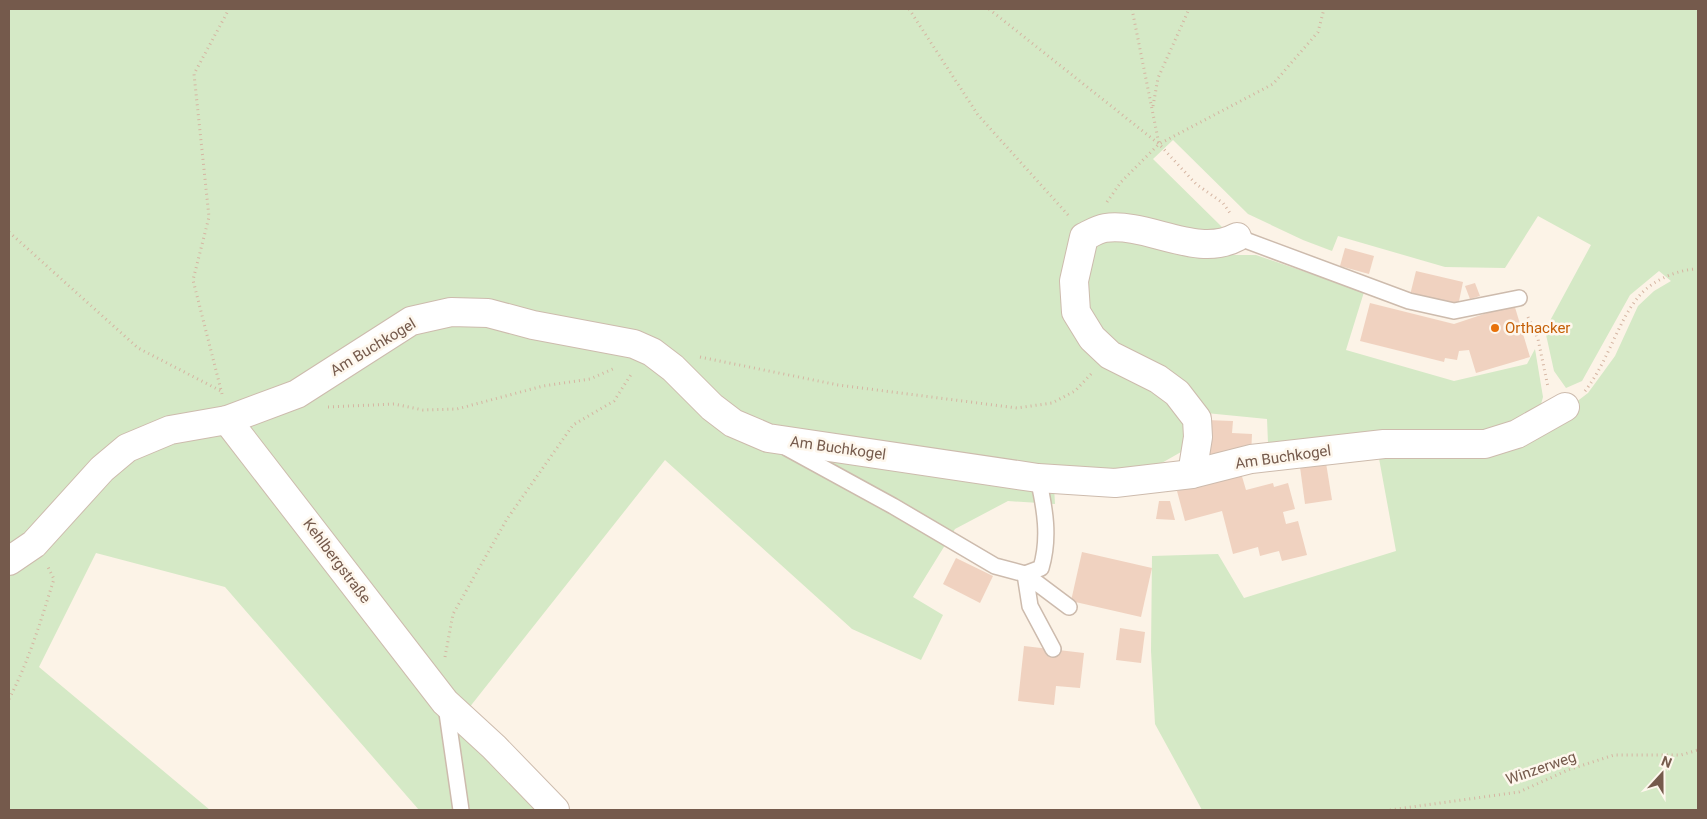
<svg xmlns="http://www.w3.org/2000/svg" width="1707" height="819" viewBox="0 0 1707 819" font-family="Roboto,sans-serif">
	<style>
		.green { fill: #d5e9c6 }
		.building { fill: #f0d2c0 }
		.lines { fill: none; stroke-linecap: round; stroke-linejoin: round }
		.lane-casing { stroke: #cdbbad; stroke-width: 18 }
		.street-casing { stroke: #cdbbad; stroke-width: 30 }
		.path { stroke: #d5b5a2; stroke-width: 3; stroke-dasharray: 1 4; stroke-linecap: butt }
		.lane { stroke: #fff; stroke-width: 15 }
		.street { stroke: #fff; stroke-width: 28 }
		.food-dot { fill: #e8710a; stroke: #fef7ed; stroke-width: 2 }
		.labels { text-anchor: middle; dominant-baseline: central; stroke-width: 5; stroke-linejoin: round; paint-order: stroke }
		.food-label { font-size: 15px; fill: #c56008; stroke: #fef7ed; text-anchor: start }
		.street-label { font-size: 15px; fill: #755a4c; stroke: #fef7ed }
	</style>
	<rect width="100%" height="100%" fill="#fcf3e7"/>
	<path class="green" d="M9,9H1698V810H1202L1155,724L1151,651L1152,556L1218,554L1244,598L1396,551L1378,453L1534,434L1588,393L1615,356L1638,306L1654,291L1671,281L1659,271L1630,295L1582,381L1566,388L1554,371L1545,330L1591,245L1538,216L1505,268L1445,267L1338,236L1332,251L1303,240L1248,214L1173,140L1153,159L1222,227L1208,237L1212,255H1256L1364,292L1346,350L1454,381L1527,364L1535,349L1543,397L1540,408L1523,423L1482,434L1268,443L1267,419L1206,413L1188,425L1181,452L1153,468L1054,486L1055,504L1008,501L955,529L913,597L943,615L921,660L852,629L665,460L465,713L545,810H470L459,760L455,810H419L225,587L96,553L39,667L210,810H9Z"/>
	<g class="building">
		<path d="M1345,248L1374,256L1369,274L1340,266Z"/>
		<path d="M1416,271L1463,282L1458,306L1410,295Z"/>
		<path d="M1475,283L1480,296L1470,299L1465,286Z"/>
		<path d="M1370,303L1454,324L1514,304L1530,357L1476,373L1469,350L1459,351L1457,360L1445,358L1444,362L1360,341Z"/>
		<path d="M1206,420L1233,421L1232,433L1252,434L1251,456L1204,454Z"/>
		<path d="M1326,463L1332,500L1305,504L1300,467Z"/>
		<path d="M1241,473L1246,490L1273,483L1274,487L1288,483L1295,509L1283,512L1286,524L1298,521L1307,555L1282,561L1279,551L1260,556L1258,547L1233,554L1222,511L1185,521L1177,491Z"/>
		<path d="M1159,501H1170L1175,520L1156,519Z"/>
		<path d="M1082,552L1152,568L1141,617L1071,601Z"/>
		<path d="M956,558L993,576L980,603L943,584Z"/>
		<path d="M1120,628L1145,632L1141,663L1116,660Z"/>
		<path d="M1024,646L1084,653L1080,688L1056,686L1054,705L1018,701Z"/>
	</g>
	<g class="lines">
		<defs>
			<g id="lane">
				<path d="M1237,237L1409,301L1454,311L1519,298"/>
				<path d="M787,448L893,506L995,566L1025,574L1041,568C1050,538 1045,509 1038,478"/>
				<path d="M1053,649L1030,606L1025,574L1069,607"/>
				<path d="M446,706L461,810"/>
			</g>
			<g id="street">
				<path d="M227,420L445,702L494,747L555,810"/>
				<path d="M1192,474L1198,437L1197,419L1177,393L1158,379L1110,355L1092,338L1076,312L1074,281L1084,237C1090,234 1098,229 1105,228C1148,222 1197,259 1237,237"/>
				<path d="M9,561L34,544L102,469L127,448L170,430L227,420L297,394L411,321L451,312L488,313L533,325L634,344L652,352L673,368L712,407L733,423L768,438L1038,478L1115,483L1192,474L1251,459L1384,444H1485L1517,434L1565,407"/>
			</g>
		</defs>
		<use href="#lane" class="lane-casing"/>
		<use href="#street" class="street-casing"/>
		<g class="path">
			<path d="M909,9L978,115L1069,216"/>
			<path d="M989,9L1159,144L1196,184L1223,203L1230,213"/>
			<path d="M1132,9L1159,144"/>
			<path d="M1153,106L1158,78L1189,9"/>
			<path d="M1107,202L1121,182L1159,144L1273,84L1318,32L1324,9"/>
			<path d="M9,232L138,348L221,391"/>
			<path d="M1528,317L1538,339L1548,387"/>
			<path d="M700,357L838,385L1017,408L1052,403L1075,391L1092,373"/>
			<path d="M1585,391C1608,362 1618,320 1640,295C1653,280 1679,269 1698,269"/>
			<path d="M222,394L193,280L209,217L194,74L229,9"/>
			<path d="M328,407L394,404L423,410L457,409L543,386L590,379L615,368"/>
			<path d="M445,657L453,614L507,519L573,425L614,401L632,373"/>
			<path d="M9,699C29,661 41,620 54,579L48,567"/>
			<path d="M1390,810L1519,792L1568,770L1614,755H1681L1698,750"/>
		</g>
		<use href="#lane" class="lane"/>
		<use href="#street" class="street"/>
	</g>
	<circle class="food-dot" cx="1495" cy="328" r="5"/>
	<g class="labels">
		<g class="food-label">
			<text x="1505" y="328">Orthacker</text>
		</g>
		<g class="street-label">
			<text transform="translate(373 347) rotate(-31)">Am Buchkogel</text>
			<text transform="translate(838 448) rotate(8)">Am Buchkogel</text>
			<text transform="translate(1283 457) rotate(-8)">Am Buchkogel</text>
			<text transform="translate(337 561) rotate(53)">Kehlbergstraße</text>
			<text transform="translate(1541 768) rotate(-19)">Winzerweg</text>
		</g>
	</g>
	<rect width="1707" height="819" fill="none" stroke="#755a4c" stroke-width="20"/>
	<g transform="translate(1662 774) rotate(21)" stroke="#fef7ed" stroke-width="4" paint-order="stroke">
	<path d="M0-4L9 19L0 12L-9 19Z" fill="#755a4c"/>
	<text y="-8" font-size="14" font-weight="bold" text-anchor="middle" fill="#755a4c">N</text>
	</g>
</svg>
